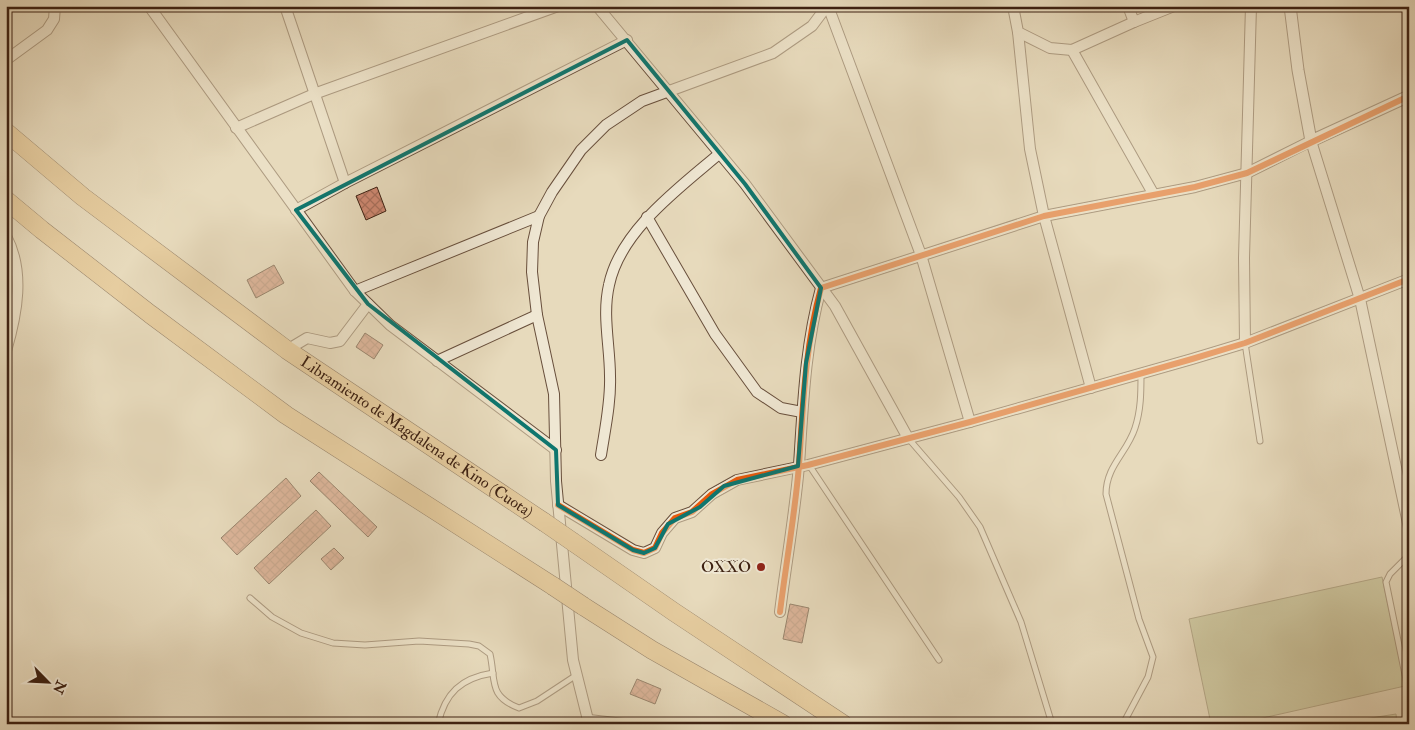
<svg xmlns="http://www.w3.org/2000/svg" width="1415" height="730" viewBox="0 0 1415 730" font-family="'IM FELL Double Pica',serif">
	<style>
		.pitch { fill: #babe8e; stroke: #7c7050 }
		.building { fill: url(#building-cross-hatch); stroke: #3d2112 }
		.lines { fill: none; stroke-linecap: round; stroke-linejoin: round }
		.service-casing { stroke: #684f3c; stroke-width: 7 }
		.minor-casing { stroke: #684f3c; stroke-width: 12 }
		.tertiary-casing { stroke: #684f3c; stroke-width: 13 }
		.motorway-casing { stroke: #3d2112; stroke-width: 19 }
		.service { stroke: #efe7d3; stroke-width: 5 }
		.minor { stroke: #efe7d3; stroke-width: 10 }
		.tertiary { stroke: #efe7d3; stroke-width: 11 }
		.motorway { stroke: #e4bd7e; stroke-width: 18 }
		.motorway-bridge-casing { stroke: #3d2112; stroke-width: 19; stroke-linecap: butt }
		.motorway-bridge { stroke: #e4bd7e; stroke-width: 18 }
		.cycleway-casing { stroke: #efe7d3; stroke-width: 9 }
		.cycleway { stroke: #e8590c; stroke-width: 6 }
		.marked { fill: none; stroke: #0f766e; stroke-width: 4; stroke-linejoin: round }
		.poi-dot { fill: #8f2418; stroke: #efe7d3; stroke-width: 2 }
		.labels { text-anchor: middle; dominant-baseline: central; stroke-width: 4; stroke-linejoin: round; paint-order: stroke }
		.street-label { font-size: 16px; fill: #3d2112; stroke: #efe7d3 }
		.poi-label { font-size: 16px; fill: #3d2112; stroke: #efe7d3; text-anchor: end }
	</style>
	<defs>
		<pattern id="building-cross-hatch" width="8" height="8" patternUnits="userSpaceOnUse" patternTransform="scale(1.25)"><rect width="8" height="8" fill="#ce8871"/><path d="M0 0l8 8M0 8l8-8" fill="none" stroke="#a86f5b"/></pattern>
	</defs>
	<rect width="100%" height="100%" fill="#e7dabc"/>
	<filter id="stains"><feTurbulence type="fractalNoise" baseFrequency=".004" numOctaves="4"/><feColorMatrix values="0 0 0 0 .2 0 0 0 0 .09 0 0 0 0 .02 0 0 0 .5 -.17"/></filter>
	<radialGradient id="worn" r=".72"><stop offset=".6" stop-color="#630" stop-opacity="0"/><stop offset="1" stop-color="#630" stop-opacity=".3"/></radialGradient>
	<g class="pitch">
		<path d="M1382,577L1405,686L1236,724H1211L1189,619Z"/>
		<path d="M1396,714L1397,724H1333Z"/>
	</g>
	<g class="building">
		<path d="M377,187L386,211L366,220L356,196Z"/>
		<path d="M274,265L284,283L256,298L247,280Z"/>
		<path d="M365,333L383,345L374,359L356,347Z"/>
		<path d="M319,472L377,527L368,537L310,481Z"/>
		<path d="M286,478L301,496L237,555L221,538Z"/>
		<path d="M316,510L331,526L269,584L254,568Z"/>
		<path d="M334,548L344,558L331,570L321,559Z"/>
		<path d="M790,604L809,608L802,643L783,639Z"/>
		<path d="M637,679L661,689L655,704L630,694Z"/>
	</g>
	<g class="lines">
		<defs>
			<g id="service">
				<path d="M1245,343L1260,441"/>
				<path d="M908,438L959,497L980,527L1021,622L1052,724"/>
				<path d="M809,465L939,660"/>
				<path d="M1409,555L1390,574L1386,582L1409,694"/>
				<path d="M250,598L272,617L301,633L333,643L365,645L419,641L469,644L479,646L490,654C496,681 488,696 519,708L537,701L575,676"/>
				<path d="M438,724C445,693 461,678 493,673"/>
				<path d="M1123,724L1148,677L1153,657L1139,619L1106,494C1106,466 1127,453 1135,428C1141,410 1141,392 1141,374"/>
			</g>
			<g id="minor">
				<path d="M149,6L355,291L390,325L556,450"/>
				<path d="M285,6L345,183"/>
				<path d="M597,6L745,184L835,306L908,438"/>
				<path d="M828,6L921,255L970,422"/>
				<path d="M1013,6L1018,32L1050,48L1072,50L1134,22L1174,6"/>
				<path d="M1128,6L1134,22"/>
				<path d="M1018,32L1030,149L1044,216L1091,388"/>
				<path d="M1072,50L1154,195"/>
				<path d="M6,60L47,30L54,19L55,6"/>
				<path d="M236,128L314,94L558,6"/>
				<path d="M296,210L345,183L627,40"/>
				<path d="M647,217L715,334L757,392L781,408L802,412"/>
				<path d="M6,236C25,271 17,314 6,351"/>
				<path d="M355,291L539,216"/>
				<path d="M1245,343L1244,258L1251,6"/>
				<path d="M287,350L307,338L330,343L340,341L368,304"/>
				<path d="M437,361L537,315"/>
				<path d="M601,455C605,429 611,402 610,376C610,346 602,315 609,285C620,231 679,188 719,154"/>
				<path d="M558,505L633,550L644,553L655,548L662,533L675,518L692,512L712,494L737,480L808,465L970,422L1192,359L1245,343L1409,279"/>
				<path d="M780,612C786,563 795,514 799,465C803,405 805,346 821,288L1044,216L1195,187L1247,173L1311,141L1360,299L1409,528"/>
				<path d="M589,720L624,724"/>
				<path d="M589,724L573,660L556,481L554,394L537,315L532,272L533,242L539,216L552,192L581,150L606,125L642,101L773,53L812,26L827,6"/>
			</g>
			<path id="tertiary" d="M1290,6L1298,70L1311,141L1409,96"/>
			<g id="motorway">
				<path id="s1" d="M6,132L83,197L287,350L544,522"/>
				<path d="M6,200L42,230L150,314L286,415L553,586"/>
				<path d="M573,542L674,612L843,724"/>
				<path d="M583,606L652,650L783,724"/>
			</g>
		</defs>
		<use href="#service" class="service-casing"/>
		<use href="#minor" class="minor-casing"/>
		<use href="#tertiary" class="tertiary-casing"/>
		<use href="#motorway" class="motorway-casing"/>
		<use href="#service" class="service"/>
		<use href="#minor" class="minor"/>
		<use href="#tertiary" class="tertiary"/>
		<use href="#motorway" class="motorway"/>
		<defs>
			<g id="motorway-bridge">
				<path d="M544,522L573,542"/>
				<path d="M553,586L583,606"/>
			</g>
		</defs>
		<use href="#motorway-bridge" class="motorway-bridge-casing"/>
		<use href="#motorway-bridge" class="motorway-bridge"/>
		<defs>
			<g id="cycleway">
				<path d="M558,505L633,550L644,553L655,548L662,533L675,518L692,512L712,494L737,480L808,465L970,422L1192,359L1245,343L1409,279"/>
				<path d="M780,612C786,563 795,514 799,465C803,405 805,346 821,288L1044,216L1195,187L1247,173L1409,96"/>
			</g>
		</defs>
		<use href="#cycleway" class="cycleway-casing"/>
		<use href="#cycleway" class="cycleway"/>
	</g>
	<path d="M0 0H1415V730H0ZM627,40L745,184L821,288L806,363L798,466L724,486L700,507L668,524L655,548L644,553L633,550L558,505L556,450L368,304L296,210Z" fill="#e7dabc" fill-opacity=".55" fill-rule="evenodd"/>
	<path class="marked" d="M627,40L745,184L821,288L806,363L798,466L724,486L700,507L668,524L655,548L644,553L633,550L558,505L556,450L368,304L296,210Z"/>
	<circle class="poi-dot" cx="761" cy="567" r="5"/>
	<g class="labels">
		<g class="street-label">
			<text stroke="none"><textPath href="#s1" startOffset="512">Libramiento de Magdalena de Kino (Cuota)</textPath></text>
		</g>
		<g class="poi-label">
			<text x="751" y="567">OXXO</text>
		</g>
	</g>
	<rect width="1415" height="730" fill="none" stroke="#e7dabc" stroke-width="25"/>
	<rect x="8" y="8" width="1400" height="715" fill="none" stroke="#3d2112" stroke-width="2.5"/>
	<rect x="12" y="12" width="1390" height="705" fill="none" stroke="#3d2112"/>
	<g transform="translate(48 682) rotate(114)" stroke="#efe7d3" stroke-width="4" paint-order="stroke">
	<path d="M0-4L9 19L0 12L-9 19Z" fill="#3d2112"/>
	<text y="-8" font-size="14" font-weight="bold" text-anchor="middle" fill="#3d2112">N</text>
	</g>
	<rect width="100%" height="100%" filter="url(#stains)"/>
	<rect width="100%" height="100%" fill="url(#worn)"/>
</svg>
